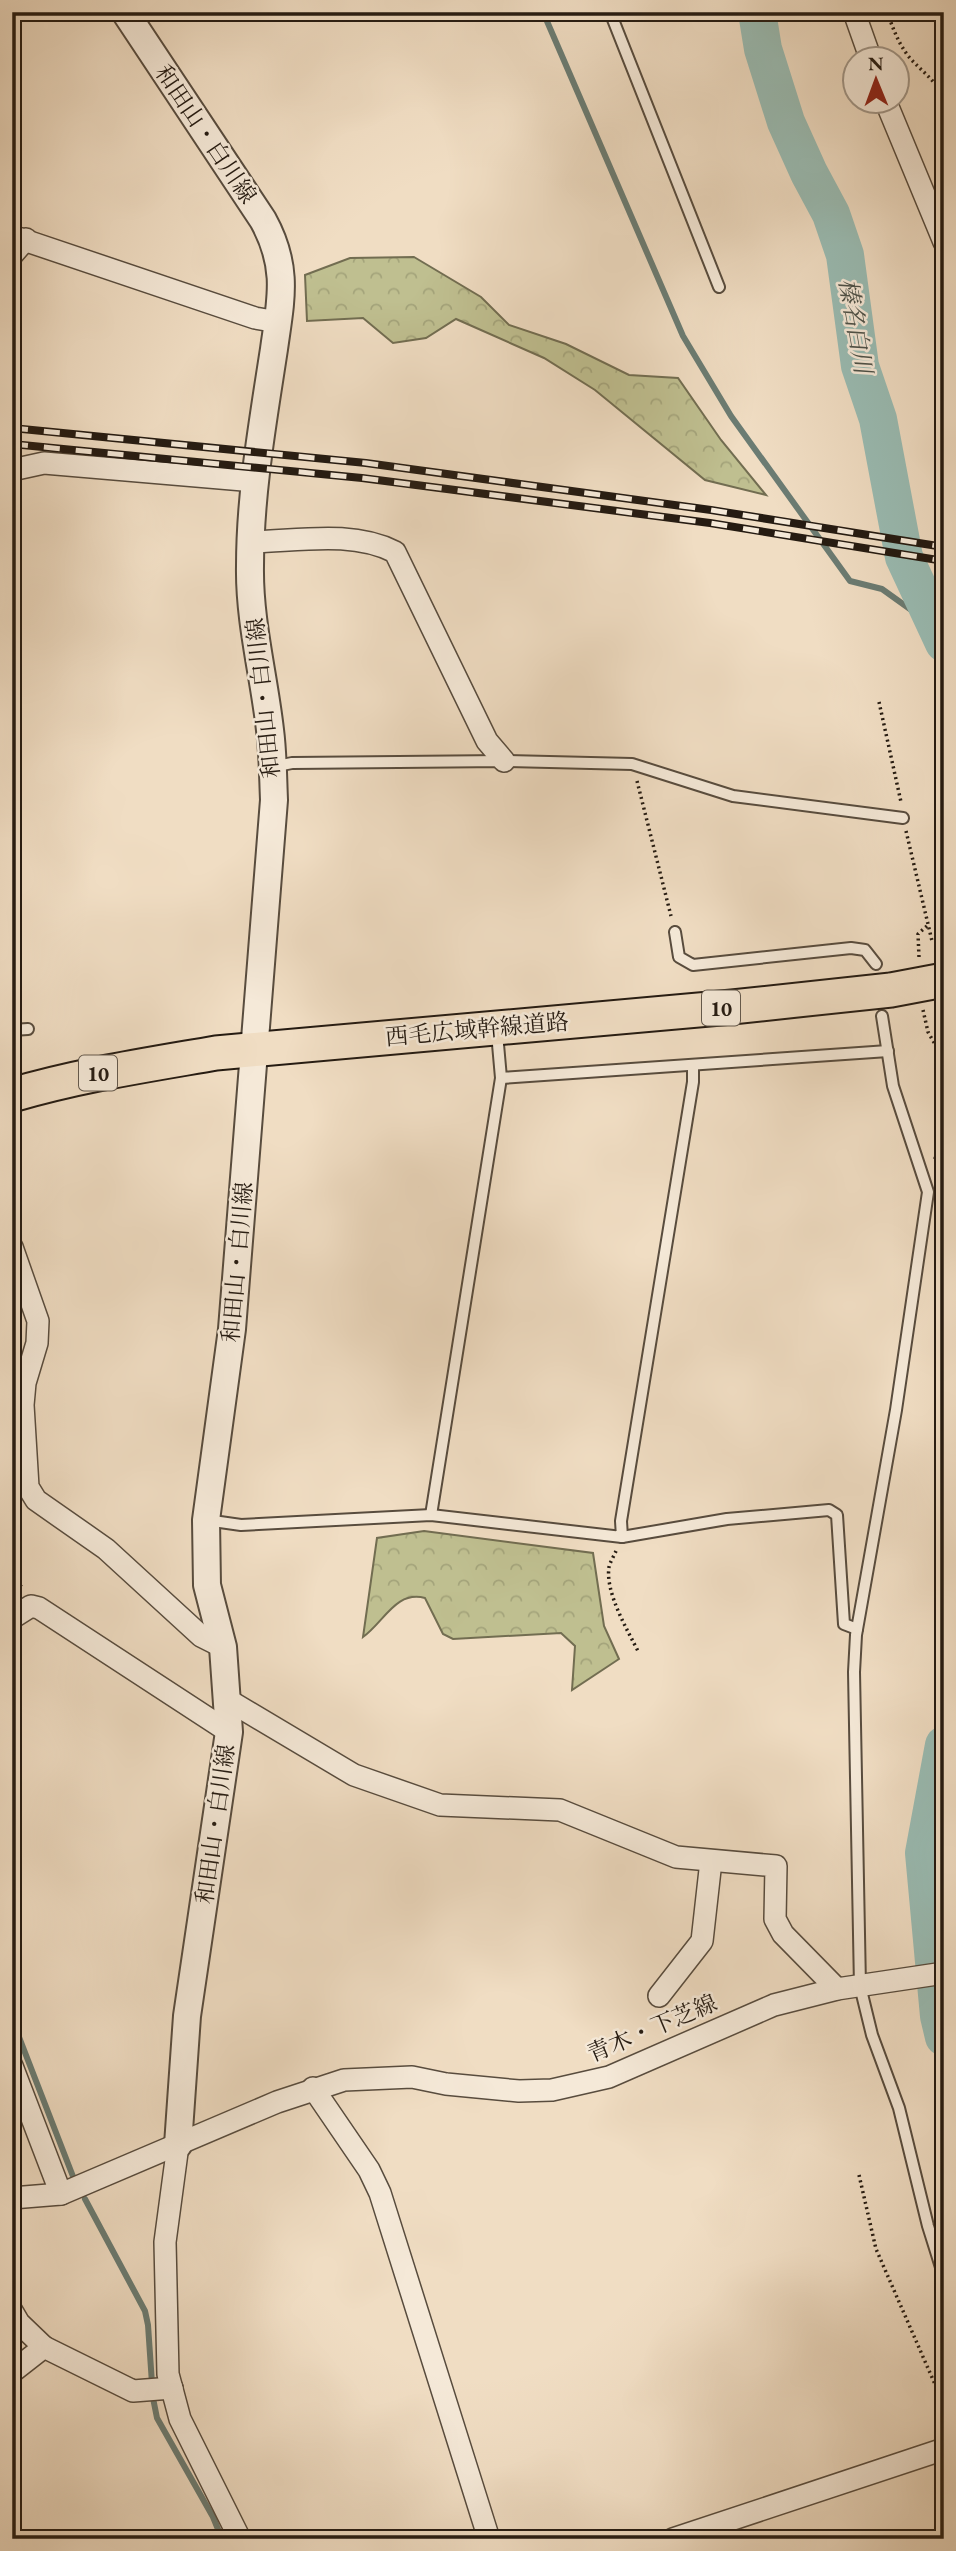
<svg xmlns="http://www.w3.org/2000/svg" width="956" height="2551" viewBox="0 0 956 2551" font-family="'EB Garamond','Noto Serif JP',serif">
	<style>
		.forest { fill: url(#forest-crowns); stroke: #726d51; stroke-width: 2 }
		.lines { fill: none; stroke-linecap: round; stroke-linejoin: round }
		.stream { stroke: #6b7c73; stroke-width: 6 }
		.river { stroke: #9abcb3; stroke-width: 38 }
		.service-casing { stroke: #584c3e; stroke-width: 14 }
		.minor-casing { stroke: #584c3e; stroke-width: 24 }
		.tertiary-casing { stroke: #584c3e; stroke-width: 30 }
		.primary-casing { stroke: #251b12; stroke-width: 37 }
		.path { stroke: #251b12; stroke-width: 3.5; stroke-dasharray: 2 3.5; stroke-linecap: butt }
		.service { stroke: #f5e9d8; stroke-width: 10 }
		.minor { stroke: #f5e9d8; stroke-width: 21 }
		.tertiary { stroke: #f5e9d8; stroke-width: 26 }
		.primary { stroke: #f0ddc3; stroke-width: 33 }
		.rail-casing { stroke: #251b12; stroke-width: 8 }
		.rail { stroke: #f5e9d8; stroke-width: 5; stroke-dasharray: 16; stroke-linecap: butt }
		.labels { text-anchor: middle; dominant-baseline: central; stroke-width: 5; stroke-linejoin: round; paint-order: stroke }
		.shield { fill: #f5e9d8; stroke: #63594d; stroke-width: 2 }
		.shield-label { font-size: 21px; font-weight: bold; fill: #251b12 }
		.street-label { font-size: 23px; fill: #251b12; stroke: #f5e9d8 }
		.water-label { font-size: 24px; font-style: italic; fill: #4e534a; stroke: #f5e9d8 }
	</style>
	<defs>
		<pattern id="forest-crowns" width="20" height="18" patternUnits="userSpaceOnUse" patternTransform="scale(1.75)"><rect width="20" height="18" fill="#bfbf90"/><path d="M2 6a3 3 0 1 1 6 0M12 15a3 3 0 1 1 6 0" fill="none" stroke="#a4a47b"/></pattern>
	</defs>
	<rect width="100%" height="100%" fill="#f0ddc3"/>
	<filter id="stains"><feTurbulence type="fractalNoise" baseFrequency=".00286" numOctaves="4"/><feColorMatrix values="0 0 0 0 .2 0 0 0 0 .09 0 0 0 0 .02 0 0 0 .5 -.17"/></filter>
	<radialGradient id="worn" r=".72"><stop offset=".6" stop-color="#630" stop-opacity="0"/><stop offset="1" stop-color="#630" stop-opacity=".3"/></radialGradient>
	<g class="forest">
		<path d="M414,257L481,297L509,325L566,344L629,375L678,378L721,440L766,495L705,480L595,390L544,358L456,319L426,338L393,343L363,318L307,321L305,275L350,258Z"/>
		<path d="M424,1531L593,1553L604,1626L619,1659L572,1690L575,1646L561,1633L453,1639L443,1634L425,1598C396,1590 384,1622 363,1637L377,1538Z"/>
	</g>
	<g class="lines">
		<g class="stream">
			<path d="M543,12L683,336L731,416L850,581L882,589L935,627"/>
			<path d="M12,2019L74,2179"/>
			<path d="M85,2199L145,2311L148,2325L153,2398L157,2418L213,2517L222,2539"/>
		</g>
		<g class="river">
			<path d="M757,12L763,49L786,122L809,173L831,214L845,255L860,366L878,419L904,557L944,643"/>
			<path d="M944,1745L924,1853L939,2016L944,2037"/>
		</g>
		<defs>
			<g id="service">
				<path d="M610,12L719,287"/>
				<path d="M272,767L292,763L504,761L632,764L733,796L903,818"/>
				<path d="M675,932L679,957L693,965L851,948L865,950L876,964"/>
				<path d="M882,1016L893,1086L928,1192L896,1410L856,1635L854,1672L860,1986L872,2035L899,2108L928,2226L944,2277"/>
				<path d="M12,1030L28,1029"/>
				<path d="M501,1078L888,1051"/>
				<path d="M431,1515L501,1078L497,1033"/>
				<path d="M206,1520L241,1525L431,1515L622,1537L621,1521L693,1082V1065"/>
				<path d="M622,1537L727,1519L829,1510L837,1515L844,1624L857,1629"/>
			</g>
			<g id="minor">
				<path d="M854,12L871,60"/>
				<path d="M886,102L944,242"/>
				<path d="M12,236L255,318L278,322"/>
				<path d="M12,255L26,239"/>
				<path d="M12,470L44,463L255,481"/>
				<path d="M251,542C298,541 352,530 395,552L487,741L504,761"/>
				<path d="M12,1247L38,1321L37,1343L25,1383L23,1405L28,1487L36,1500L106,1549L201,1636L223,1647"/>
				<path d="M12,1618L31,1606L39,1608L229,1732"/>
				<path d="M228,1700L354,1775L440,1805L560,1810L676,1857L776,1866L775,1919L783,1934L837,1989"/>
				<path d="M659,1996L702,1941L711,1861"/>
				<path d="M12,2066L61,2194"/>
				<path d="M313,2088L369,2170L380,2193L489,2539"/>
				<path d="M178,2145L165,2242L168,2374L180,2419L240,2539"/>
				<path d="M12,2198L61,2194L277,2102L344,2080L412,2077L446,2084L519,2091L552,2090L609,2077L774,2005L837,1989L944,1973"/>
				<path d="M12,2311L19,2323L44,2347"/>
				<path d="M12,2372L44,2347L133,2391L172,2388"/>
				<path d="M673,2539L944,2449"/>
			</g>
			<path id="tertiary" d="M125,12L263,220C289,267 281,299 274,349C263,421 250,493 250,566C249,621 264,676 270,730C273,753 273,777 274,800L232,1329L206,1520L207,1585L223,1647L229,1732L187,2016L178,2145"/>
			<path id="primary" d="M12,1095C80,1075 147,1065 216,1053L732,1007L891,990L944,980"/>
		</defs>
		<use href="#service" class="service-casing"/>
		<use href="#minor" class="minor-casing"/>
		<use href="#tertiary" class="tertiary-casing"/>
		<use href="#primary" class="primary-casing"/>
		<g class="path">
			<path d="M887,12C893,28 898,43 909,57C921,71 937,81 944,99"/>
			<path d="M879,702L901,802"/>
			<path d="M637,781L671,916"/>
			<path d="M906,831L932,941"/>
			<path d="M919,957L918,934L928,925"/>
			<path d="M923,1010L928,1032L939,1051"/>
			<path d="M935,1159L939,1138L940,1036"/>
			<path d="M616,1551C614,1556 610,1562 609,1567C605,1593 628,1631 639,1653"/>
			<path d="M12,1578L24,1589"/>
			<path d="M859,2175L876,2249L944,2405"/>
		</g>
		<use href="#service" class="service"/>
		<use href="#minor" class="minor"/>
		<use href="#tertiary" class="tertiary"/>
		<use href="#primary" class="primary"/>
		<defs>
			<g id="rail">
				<path d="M12,428L366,463L711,510L944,547"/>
				<path d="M12,444L362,478L710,523L944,561"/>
			</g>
		</defs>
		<use href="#rail" class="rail-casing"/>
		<use href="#rail" class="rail"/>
	</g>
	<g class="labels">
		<g class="shield">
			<rect x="702" y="990.5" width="38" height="35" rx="5"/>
			<rect x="79" y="1055.5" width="38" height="35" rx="5"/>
		</g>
		<g class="shield-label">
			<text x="721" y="1008">10</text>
			<text x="98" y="1073">10</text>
		</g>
		<g class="street-label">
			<text transform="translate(206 134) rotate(56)">和田山・白川線</text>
			<text transform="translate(263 698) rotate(-96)">和田山・白川線</text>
			<text transform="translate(477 1029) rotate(-5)">西毛広域幹線道路</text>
			<text transform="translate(237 1262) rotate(-85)">和田山・白川線</text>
			<text transform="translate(215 1824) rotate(-82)">和田山・白川線</text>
			<text transform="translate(652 2028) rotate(-23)">青木・下芝線</text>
		</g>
		<g class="water-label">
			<text transform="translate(856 326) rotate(80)">榛名白川</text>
		</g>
	</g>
	<rect width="956" height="2551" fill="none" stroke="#f0ddc3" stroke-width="42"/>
	<rect x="14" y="14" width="928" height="2523" fill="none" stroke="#251b12" stroke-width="3.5"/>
	<rect x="21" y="21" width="914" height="2509" fill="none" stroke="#251b12" stroke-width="2"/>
	<g transform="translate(876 80) rotate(359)"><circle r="33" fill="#f5e9d8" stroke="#a29789" stroke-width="2"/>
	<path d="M0-5L12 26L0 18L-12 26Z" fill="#8f2418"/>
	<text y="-10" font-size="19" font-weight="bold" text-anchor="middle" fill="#251b12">N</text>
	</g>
	<rect width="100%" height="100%" filter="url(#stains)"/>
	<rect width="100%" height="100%" fill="url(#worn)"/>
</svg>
